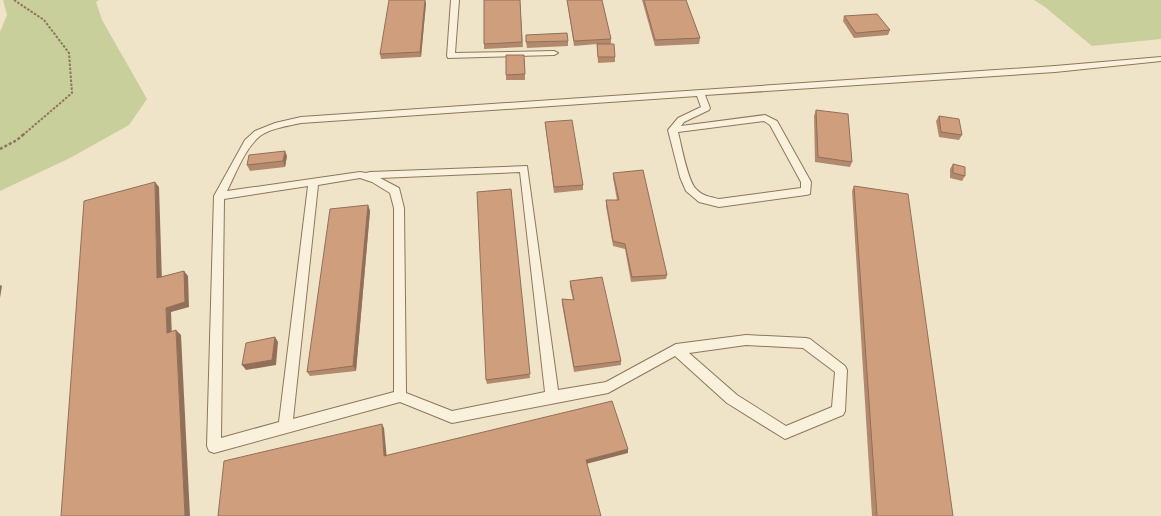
<svg xmlns="http://www.w3.org/2000/svg" width="1161" height="516" viewBox="0 0 1161 516" font-family="'Times New Roman',serif">
	<style>
		.green { fill: #c9cf9b }
		.lines { fill: none; stroke-linecap: round; stroke-linejoin: round }
		.service-casing { stroke: #8d765c; stroke-width: 2 }
		.path-far1 { stroke: #8d765c; stroke-width: 2; stroke-dasharray: 2.5 1.5; stroke-linecap: butt }
		.path { stroke: #8d765c; stroke-width: 2.5; stroke-dasharray: 3 2; stroke-linecap: butt }
		.service { fill: #faf1dc; fill-rule: evenodd }
		.wall { fill: #b2896c }
		.shaded-wall { fill: #916f58 }
		.building { fill: #cf9f7d; stroke: #916f58 }
	</style>
	<rect width="100%" height="100%" fill="#f0e4c8"/>
	<g class="green">
		<path d="M3,0H99L96,2L102,20L147,99L129,125L70,158L0,191V32L7,15Z"/>
		<path d="M1034,0H1161V39L1092,46L1045,7Z"/>
	</g>
	<g class="lines">
		<defs>
			<g id="service">
				<path d="M451,0H459L455,53L554,51L558,53L554,55L448,58L447,56Z"/>
				<path d="M1161,57V61L1055,72L705,95L710,108L709,110L684,122L681,126L765,115L777,121L811,182L810,194L806,195L719,207L699,202L686,191L680,177L668,130L678,118L701,107L697,96L301,123C288,126 271,128 260,136C245,148 235,175 227,191L360,172L366,173L370,172L527,166L558,390L606,382L676,344L746,335L806,338L810,339L845,366L847,370L845,411L843,415L785,439L727,403L675,356L608,393L452,423L400,402L214,453L209,451L207,446L214,196L245,140L255,131L275,123L301,117L1055,66ZM764,121L770,125L801,182V188L719,199C711,197 702,196 696,189C688,182 681,144 678,132ZM520,172L545,392L452,411L406,393L404,208L399,188L380,178ZM360,178L372,182L390,193L394,208V392L293,419L318,185ZM308,186L279,422L221,438L224,199ZM746,345L803,348L835,372L832,407L786,426L737,395L689,353Z"/>
			</g>
		</defs>
		<use href="#service" class="service-casing"/>
		<path class="path-far1" d="M14,0L44,20L69,53L72,93L23,135"/>
		<path class="path" d="M0,149L17,140L24,134"/>
		<use href="#service" class="service"/>
	</g>
	<g class="wall">
		<path d="M520,0L523,47L484,49V44Z"/>
		<path d="M567,0H602L611,39V44H599L615,57V62L598,63L597,44L574,46Z"/>
		<path d="M642,0H686L700,38L699,44L655,46Z"/>
		<path d="M426,3L421,57L381,59L380,54Z"/>
		<path d="M844,16L890,30L888,35L854,38L843,21Z"/>
		<path d="M568,41V46L527,48L526,42Z"/>
		<path d="M525,60V80H506V75Z"/>
		<path d="M816,110L852,162L850,167L815,162L814,116Z"/>
		<path d="M939,116L962,135L959,140L939,137L936,121Z"/>
		<path d="M545,122L583,185V190L554,193Z"/>
		<path d="M287,156L285,167L250,171L247,165Z"/>
		<path d="M953,164L965,176L962,181L950,178V169Z"/>
		<path d="M613,173L667,275L666,279L631,282L625,249L613,246L606,206V200H617L613,178Z"/>
		<path d="M854,186L953,516H872L852,191Z"/>
		<path d="M511,189L530,378L487,384L486,380Z"/>
		<path d="M368,205L370,211L356,371L310,376L307,372Z"/>
		<path d="M570,281L621,361V365L574,372L562,304V299L573,300L570,286Z"/>
	</g>
	<g class="shaded-wall">
		<path d="M425,0L426,3L421,57L420,52Z"/>
		<path d="M285,151L287,156L285,167L283,161Z"/>
		<path d="M155,182L159,187L162,283L157,278Z"/>
		<path d="M368,205L370,211L356,371L353,366Z"/>
		<path d="M184,271L188,276L189,307L171,312L172,338L167,333L166,308Z"/>
		<path d="M0,285L2,286L0,298Z"/>
		<path d="M176,330L181,335L190,516H185Z"/>
		<path d="M275,337L278,342L276,365L246,370L242,365Z"/>
		<path d="M382,424L384,428L387,460L384,456Z"/>
		<path d="M628,449V453L586,464V460Z"/>
	</g>
	<g class="building">
		<path d="M389,0H425L420,52L380,54Z"/>
		<path d="M484,0H520L522,42L484,44Z"/>
		<path d="M567,0H602L611,39L574,41Z"/>
		<path d="M644,0H686L700,38L655,40Z"/>
		<path d="M877,14L890,30L856,33L844,16Z"/>
		<path d="M567,33L568,41L526,42V35Z"/>
		<path d="M597,44H614L615,57H598Z"/>
		<path d="M506,55H524L525,74L506,75Z"/>
		<path d="M816,110L848,114L852,162L818,157Z"/>
		<path d="M939,116L959,119L962,135L941,132Z"/>
		<path d="M572,120L583,185L554,187L545,122Z"/>
		<path d="M285,151L283,161L247,165L249,155Z"/>
		<path d="M953,164L965,167V176L953,173Z"/>
		<path d="M643,170L667,275L632,277L625,244L613,241L606,200H619L613,173Z"/>
		<path d="M155,182L157,278L184,271L185,302L166,308L167,333L176,330L185,516H61L84,201Z"/>
		<path d="M854,186L908,194L953,516H877Z"/>
		<path d="M511,189L530,374L486,380L477,192Z"/>
		<path d="M368,205L353,366L307,372L330,209Z"/>
		<path d="M602,277L621,361L574,367L562,299L574,300L570,281Z"/>
		<path d="M275,337L272,360L242,365L246,343Z"/>
		<path d="M612,401L628,449L586,460L601,516H218L224,461L382,424L384,456Z"/>
	</g>
</svg>
